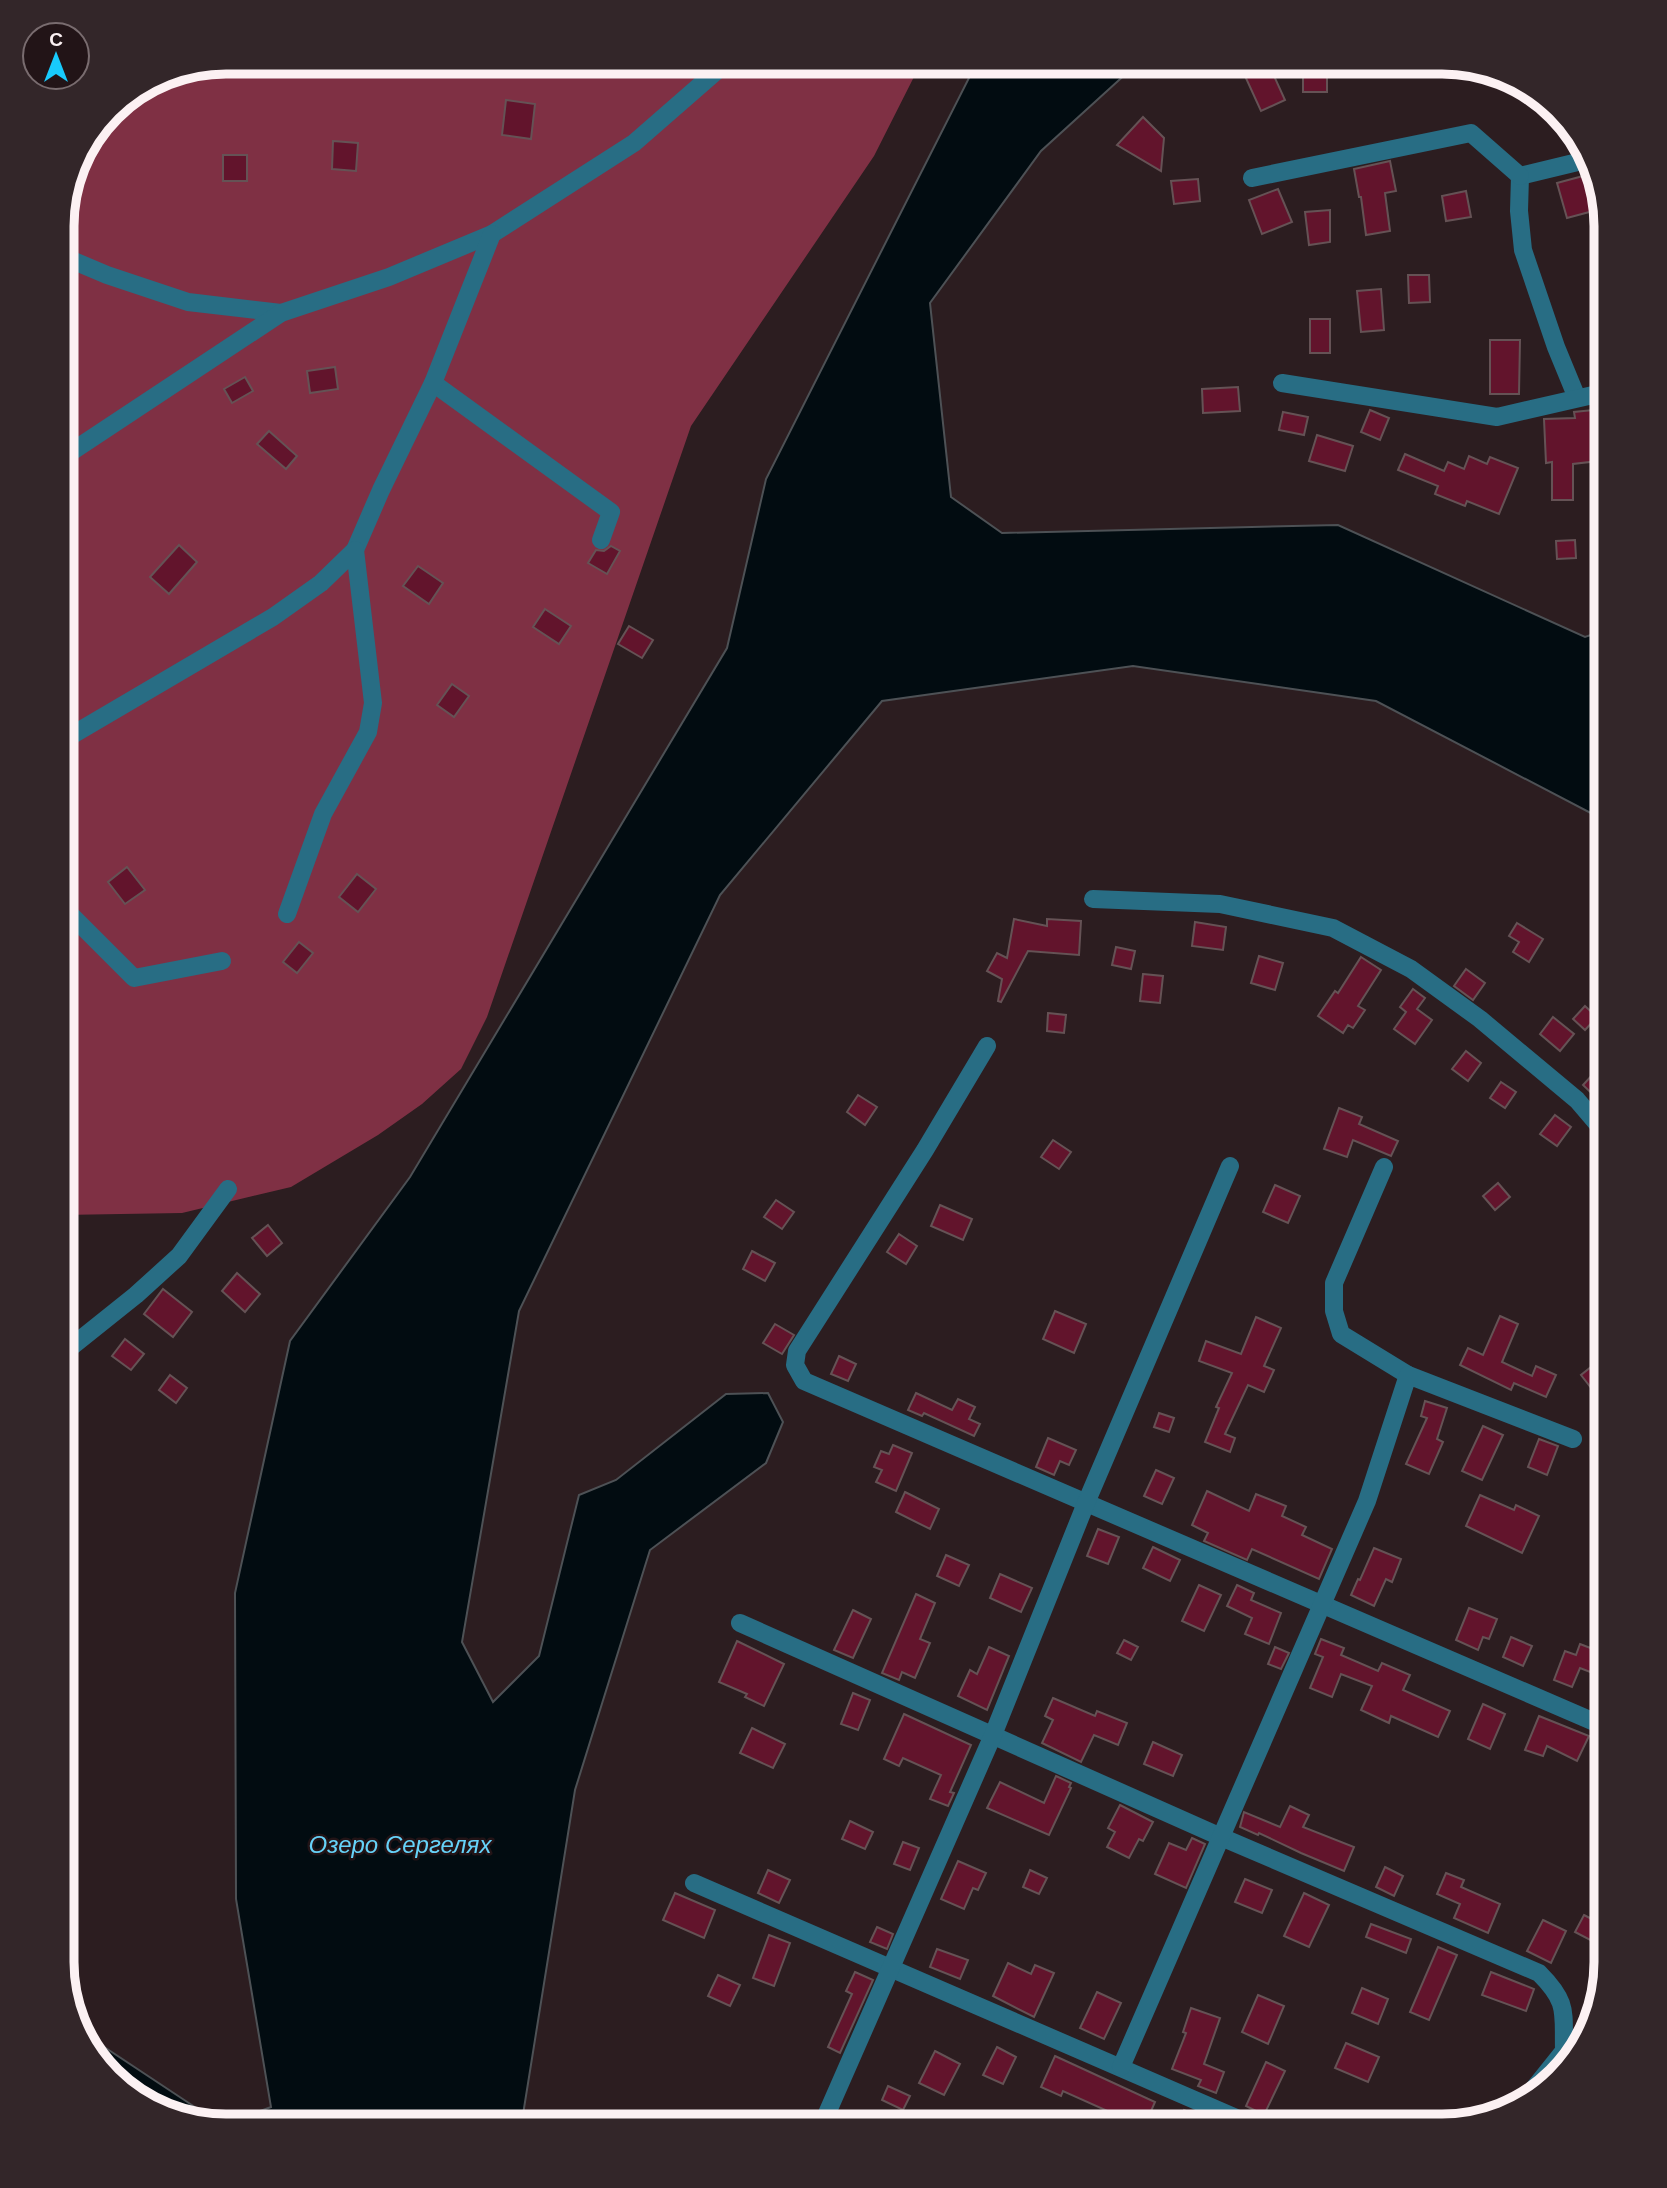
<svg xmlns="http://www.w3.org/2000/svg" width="1667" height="2188" viewBox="0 0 1667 2188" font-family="Arial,sans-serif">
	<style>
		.forest { fill: #7f3044 }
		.water { fill: #020c11; stroke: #4d5155; stroke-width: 2 }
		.building { fill: #62142c; stroke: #655255; stroke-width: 2 }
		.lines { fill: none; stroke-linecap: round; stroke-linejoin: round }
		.minor { stroke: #286d84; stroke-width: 18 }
		.labels { text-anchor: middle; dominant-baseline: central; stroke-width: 5; stroke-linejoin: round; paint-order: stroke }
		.water-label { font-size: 24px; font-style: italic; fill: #66d2f8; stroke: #221417 }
		.rim { fill: none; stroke: #fcf1f3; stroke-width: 9 }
	</style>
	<rect width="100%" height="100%" fill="#2c1d20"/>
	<path class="forest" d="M226,61H922L874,156L691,426L487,1017L461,1069L422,1104L378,1135L291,1187L182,1213L61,1215L62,214L78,153L117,102L163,74Z"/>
	<path class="water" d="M979,61H1140L1041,151L930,303L951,497L1002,533L1338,525L1585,637L1606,630V821L1376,701L1133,666L882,701L720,895L519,1311L462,1642L493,1702L539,1656L579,1495L616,1480L726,1394L768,1393L783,1422L766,1463L650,1550L575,1790L521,2127H225L144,2105L89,2053L83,2033L222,2125L271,2107L236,1899L235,1593L290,1341L410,1177L727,648L766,479L975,66Z"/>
	<g class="building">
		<path d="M1269,65L1285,100L1261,111L1245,76Z"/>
		<path d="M1327,69V92H1303V70Z"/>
		<path d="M506,100L535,104L531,139L502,135Z"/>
		<path d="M1143,117L1164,138L1161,171L1117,145Z"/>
		<path d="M333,141L358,143L356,171L332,169Z"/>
		<rect x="223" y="155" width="24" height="26"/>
		<path d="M1390,161L1396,191L1385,193L1390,231L1366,235L1361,197H1359L1354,169Z"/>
		<path d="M1583,176L1593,211L1567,218L1557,183Z"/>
		<path d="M1198,179L1200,201L1174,204L1171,181Z"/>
		<path d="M1278,189L1292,222L1262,234L1249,200Z"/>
		<path d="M1466,191L1471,217L1446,221L1442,196Z"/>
		<path d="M1330,210V242L1309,245L1305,212Z"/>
		<path d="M1408,275H1429L1430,302L1409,303Z"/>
		<path d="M1381,289L1384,330L1361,332L1357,291Z"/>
		<rect x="1310" y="319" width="20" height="34"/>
		<path d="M1490,340H1520L1519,394H1490Z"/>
		<path d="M335,367L338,389L310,393L307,371Z"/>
		<path d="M245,377L253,391L232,403L224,389Z"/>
		<path d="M1238,387L1240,411L1203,413L1202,389Z"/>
		<path d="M1370,410L1389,418L1380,440L1361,432Z"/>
		<path d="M1593,410L1598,461L1573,464V500H1552V462L1546,463L1544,419L1575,418L1574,412Z"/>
		<path d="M1283,412L1308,417L1304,435L1279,430Z"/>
		<path d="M269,431L297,456L286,469L257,444Z"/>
		<path d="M1317,435L1353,446L1345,471L1309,461Z"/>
		<path d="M1405,454L1444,471L1448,462L1464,469L1469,456L1487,464L1490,457L1518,468L1499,514L1467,501L1465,506L1435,494L1438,486L1398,470Z"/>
		<path d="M1575,540L1576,558L1557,559L1556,541Z"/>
		<path d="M179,545L197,562L169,594L150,577Z"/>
		<path d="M611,546L620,551L607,574L588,563L596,550L604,551Z"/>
		<path d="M418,566L443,583L429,604L403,586Z"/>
		<path d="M545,609L571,626L559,644L533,627Z"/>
		<path d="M629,626L653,640L642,658L618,644Z"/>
		<path d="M452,684L469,696L454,717L437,705Z"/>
		<path d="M127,867L145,890L125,904L108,882Z"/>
		<path d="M357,874L376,889L358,912L339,897Z"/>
		<path d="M1014,919L1047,926V919L1081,921L1079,955L1028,951L1001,1002L998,1001L1002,979L987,971L997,953L1007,958Z"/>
		<path d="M1195,922L1226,927L1223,950L1192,946Z"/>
		<path d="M1517,923L1543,939L1529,962L1513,952L1519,942L1509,936Z"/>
		<path d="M299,942L313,953L297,973L283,962Z"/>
		<path d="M1116,947L1135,951L1131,969L1112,965Z"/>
		<path d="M1259,956L1283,963L1275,990L1251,983Z"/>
		<path d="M1361,957L1381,970L1358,1006L1365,1010L1353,1028L1348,1025L1343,1033L1318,1016L1335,991L1338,993Z"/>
		<path d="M1466,969L1485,983L1473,1000L1454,986Z"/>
		<path d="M1143,974L1163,976L1160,1003L1140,1001Z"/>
		<path d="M1413,989L1425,998L1417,1009L1432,1020L1415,1044L1394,1029L1406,1012L1400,1007Z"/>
		<path d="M1585,1006L1597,1017L1585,1030L1573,1019Z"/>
		<path d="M1048,1013L1066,1015L1064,1033L1047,1031Z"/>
		<path d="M1553,1017L1574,1034L1560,1051L1540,1034Z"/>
		<path d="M1466,1051L1481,1063L1468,1081L1452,1069Z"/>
		<path d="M1606,1060V1107L1583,1085Z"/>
		<path d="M1501,1082L1516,1092L1505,1108L1490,1098Z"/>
		<path d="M858,1095L877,1107L865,1125L847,1112Z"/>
		<path d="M1339,1108L1362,1117L1359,1124L1398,1141L1391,1156L1353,1140L1347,1157L1324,1149Z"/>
		<path d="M1555,1115L1571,1127L1557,1146L1540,1134Z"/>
		<path d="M1053,1140L1071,1152L1059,1169L1041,1157Z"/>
		<path d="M1498,1183L1510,1197L1495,1210L1483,1196Z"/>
		<path d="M1275,1185L1300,1196L1288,1223L1263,1212Z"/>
		<path d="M776,1200L794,1212L782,1229L764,1217Z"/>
		<path d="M940,1205L972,1219L963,1240L931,1226Z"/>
		<path d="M268,1225L282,1243L267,1256L252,1238Z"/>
		<path d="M899,1234L917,1246L906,1264L887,1252Z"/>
		<path d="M752,1251L775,1263L765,1281L743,1269Z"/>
		<path d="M237,1273L260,1294L245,1312L222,1291Z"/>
		<path d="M163,1289L192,1312L173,1337L144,1314Z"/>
		<path d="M1055,1311L1086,1324L1074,1353L1043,1339Z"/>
		<path d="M1500,1316L1518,1324L1502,1362L1532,1376L1536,1366L1556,1375L1546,1397L1514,1383L1511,1390L1460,1365L1468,1348L1483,1355Z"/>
		<path d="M1256,1317L1281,1328L1264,1366L1274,1370L1264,1392L1248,1385L1225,1434L1235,1438L1230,1452L1205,1442L1219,1408L1216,1407L1232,1373L1199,1361L1206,1341L1241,1354Z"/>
		<path d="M775,1324L794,1335L782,1354L763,1343Z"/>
		<path d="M125,1339L144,1354L131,1370L112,1356Z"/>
		<path d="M839,1356L856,1364L848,1381L831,1374Z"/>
		<path d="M1596,1363L1606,1376V1407L1581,1375Z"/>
		<path d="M170,1375L187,1388L176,1403L159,1390Z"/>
		<path d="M916,1393L952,1410L958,1399L975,1407L969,1419L980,1424L974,1436L924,1413L922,1416L908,1410Z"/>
		<path d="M1425,1401L1447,1408L1437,1439L1443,1442L1429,1474L1406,1464L1427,1418L1421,1416Z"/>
		<path d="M1159,1413L1174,1418L1169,1432L1154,1427Z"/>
		<path d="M1483,1426L1503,1435L1482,1480L1462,1471Z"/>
		<path d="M1048,1438L1076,1450L1069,1465L1060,1461L1054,1475L1036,1467Z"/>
		<path d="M1539,1439L1558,1446L1547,1475L1528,1467Z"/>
		<path d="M893,1445L912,1453L896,1491L876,1482L882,1470L874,1467L881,1451L889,1454Z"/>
		<path d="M1156,1470L1174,1478L1162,1504L1144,1496Z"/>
		<path d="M1207,1491L1249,1511L1256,1494L1286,1506L1282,1516L1306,1527L1302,1535L1332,1549L1319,1579L1252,1549L1247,1560L1204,1541L1208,1533L1192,1525Z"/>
		<path d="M905,1492L939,1509L930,1529L896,1512Z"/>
		<path d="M1480,1495L1514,1510L1516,1505L1539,1516L1522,1553L1466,1526Z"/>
		<path d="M1098,1529L1119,1537L1108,1564L1087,1556Z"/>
		<path d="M1153,1547L1180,1560L1170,1581L1143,1568Z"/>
		<path d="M1374,1548L1401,1559L1392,1582L1386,1579L1374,1606L1351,1595L1358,1579L1360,1580Z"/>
		<path d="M946,1555L969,1565L959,1586L937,1576Z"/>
		<path d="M1000,1574L1032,1588L1021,1612L990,1598Z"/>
		<path d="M1199,1585L1221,1595L1204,1631L1182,1621Z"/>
		<path d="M1237,1585L1254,1593L1251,1600L1281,1613L1269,1644L1245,1634L1252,1618L1227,1606Z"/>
		<path d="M916,1594L935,1603L920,1639L930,1643L915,1678L902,1672L899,1680L882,1673Z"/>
		<path d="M1469,1608L1497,1619L1489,1639L1483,1637L1478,1650L1456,1640Z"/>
		<path d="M853,1610L871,1619L853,1658L834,1650Z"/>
		<path d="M1511,1637L1532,1646L1523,1666L1503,1657Z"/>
		<path d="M1321,1639L1344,1648L1341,1655L1378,1671L1382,1663L1410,1675L1403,1690L1450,1711L1438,1737L1391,1716L1389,1723L1361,1710L1372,1686L1341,1674L1332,1697L1310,1688L1323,1657L1315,1654Z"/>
		<path d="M1124,1640L1138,1647L1131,1660L1117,1653Z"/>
		<path d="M737,1641L784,1664L764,1706L745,1697L747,1694L719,1682Z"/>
		<path d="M1580,1644L1606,1654V1678L1580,1668L1572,1687L1554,1680L1565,1651L1576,1655Z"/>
		<path d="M989,1647L1009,1656L987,1710L958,1696L970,1670L977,1674Z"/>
		<path d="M1275,1647L1289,1653L1281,1669L1268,1664Z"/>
		<path d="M853,1693L870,1700L858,1730L841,1724Z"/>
		<path d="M1053,1698L1095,1716L1097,1711L1127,1723L1118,1745L1094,1735L1081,1762L1042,1743L1053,1720L1045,1716Z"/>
		<path d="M1483,1704L1505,1714L1490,1749L1468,1739Z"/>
		<path d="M904,1714L971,1745L950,1792L954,1793L948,1806L930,1799L941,1775L903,1758L899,1766L884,1759Z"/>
		<path d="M1539,1716L1589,1736L1577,1761L1547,1746L1543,1756L1525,1750Z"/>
		<path d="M752,1728L785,1744L773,1768L740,1753Z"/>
		<path d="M1153,1742L1182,1755L1173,1776L1144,1764Z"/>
		<path d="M1056,1776L1071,1783L1069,1787L1071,1788L1049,1835L987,1808L1000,1782L1044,1803Z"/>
		<path d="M1120,1805L1153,1822L1143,1841L1139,1839L1129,1858L1107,1847L1115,1832L1108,1828Z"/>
		<path d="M1290,1806L1309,1815L1303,1827L1354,1847L1344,1871L1301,1853L1259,1833L1258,1835L1240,1827L1244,1812L1280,1827Z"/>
		<path d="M850,1821L873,1832L865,1849L842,1839Z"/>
		<path d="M1192,1838L1205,1844L1186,1888L1155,1874L1169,1843L1186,1850Z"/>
		<path d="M903,1842L919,1848L910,1870L894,1864Z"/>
		<path d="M958,1861L986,1873L978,1890L973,1888L964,1909L941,1899Z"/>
		<path d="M1385,1867L1403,1876L1394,1896L1376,1887Z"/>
		<path d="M768,1870L790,1880L779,1903L758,1893Z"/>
		<path d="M1030,1870L1047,1878L1039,1894L1023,1887Z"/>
		<path d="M1446,1873L1464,1880L1461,1887L1500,1904L1488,1933L1454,1918L1460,1904L1437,1894Z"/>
		<path d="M1245,1879L1272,1890L1262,1913L1235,1902Z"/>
		<path d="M675,1893L715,1910L704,1938L663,1920Z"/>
		<path d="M1304,1893L1329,1905L1309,1947L1284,1936Z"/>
		<path d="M1584,1915L1605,1926L1596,1943L1575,1932Z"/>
		<path d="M1543,1920L1566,1931L1551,1963L1527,1951Z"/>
		<path d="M1371,1924L1411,1939L1406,1953L1366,1937Z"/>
		<path d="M877,1927L893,1934L887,1949L870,1942Z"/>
		<path d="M769,1935L790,1943L774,1986L753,1978Z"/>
		<path d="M1438,1947L1457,1955L1429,2020L1410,2012Z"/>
		<path d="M937,1949L968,1960L960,1979L930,1967Z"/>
		<path d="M1008,1963L1031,1974L1035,1965L1054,1973L1034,2017L993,1996Z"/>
		<path d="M855,1972L873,1980L840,2053L828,2047L852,1994L846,1991Z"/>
		<path d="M1491,1972L1534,1989L1526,2011L1482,1995Z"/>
		<path d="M718,1975L740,1985L730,2006L708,1996Z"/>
		<path d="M1362,1988L1388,1999L1378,2024L1352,2013Z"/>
		<path d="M1097,1992L1121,2003L1104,2039L1080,2028Z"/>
		<path d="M1258,1995L1284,2006L1268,2044L1242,2032Z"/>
		<path d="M1191,2008L1220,2018L1204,2064L1224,2072L1216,2093L1198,2086L1201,2080L1172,2069L1186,2033L1183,2032Z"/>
		<path d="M1346,2043L1379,2057L1368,2082L1335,2068Z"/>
		<path d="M997,2047L1016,2057L1003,2084L983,2075Z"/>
		<path d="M935,2051L960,2064L944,2095L919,2083Z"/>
		<path d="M1055,2056L1155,2102L1144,2127H1117L1121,2117L1063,2091L1061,2096L1041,2087Z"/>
		<path d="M1266,2062L1285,2071L1264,2115L1246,2106Z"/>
		<path d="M888,2086L910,2096L903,2110L882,2100Z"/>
		<path d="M1184,2110L1221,2127H1177Z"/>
	</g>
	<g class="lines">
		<g class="minor">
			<path d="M1520,176L1519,211L1523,250L1556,347L1577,398"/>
			<path d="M1520,176L1586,160"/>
			<path d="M1252,178L1471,133L1520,176"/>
			<path d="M62,256L107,275L188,302L281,313"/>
			<path d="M433,383L611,512L601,540"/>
			<path d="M1282,383L1497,417L1606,392"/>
			<path d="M62,458L281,313L389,277L492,234L634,143L728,61"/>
			<path d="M355,550L381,490L433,383L492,234"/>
			<path d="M62,741L273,617L321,583L355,550L373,703L368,732L323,814L287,914"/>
			<path d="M1093,899L1220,904L1333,928L1411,969L1480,1019L1577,1100L1606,1134"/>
			<path d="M61,905L134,978L222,961"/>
			<path d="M987,1046L925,1150L797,1351L795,1365L804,1381L1606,1727"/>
			<path d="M1384,1167L1334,1283V1311L1341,1334L1408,1375"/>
			<path d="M61,1355L136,1295L179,1256L228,1189"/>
			<path d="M740,1623L1221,1837L1539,1973C1569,2003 1563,2012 1564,2051"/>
			<path d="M694,1883L1257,2127"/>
			<path d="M1121,2067L1367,1501L1408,1375L1573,1439"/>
			<path d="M1523,2102L1564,2051L1588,2028"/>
			<path d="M596,2120L611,2127"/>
			<path d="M821,2127L993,1735L1086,1503L1230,1166"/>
		</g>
	</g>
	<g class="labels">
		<g class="water-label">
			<text x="400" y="1844">Озеро Сергелях</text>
		</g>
	</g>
	<path d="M0 0H1667V2188H0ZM226 74H1442A152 152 0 0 1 1594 226V1962A152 152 0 0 1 1442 2114H226A152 152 0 0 1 74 1962V226A152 152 0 0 1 226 74Z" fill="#332629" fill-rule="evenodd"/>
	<path class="rim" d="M226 74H1442A152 152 0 0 1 1594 226V1962A152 152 0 0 1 1442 2114H226A152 152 0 0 1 74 1962V226A152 152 0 0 1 226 74Z"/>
	<g transform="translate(56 56)"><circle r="33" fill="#221417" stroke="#796c6f" stroke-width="2"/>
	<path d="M0-5L12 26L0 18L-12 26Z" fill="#18cafc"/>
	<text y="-10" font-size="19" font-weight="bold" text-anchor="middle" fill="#fcf1f3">С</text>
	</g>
</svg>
